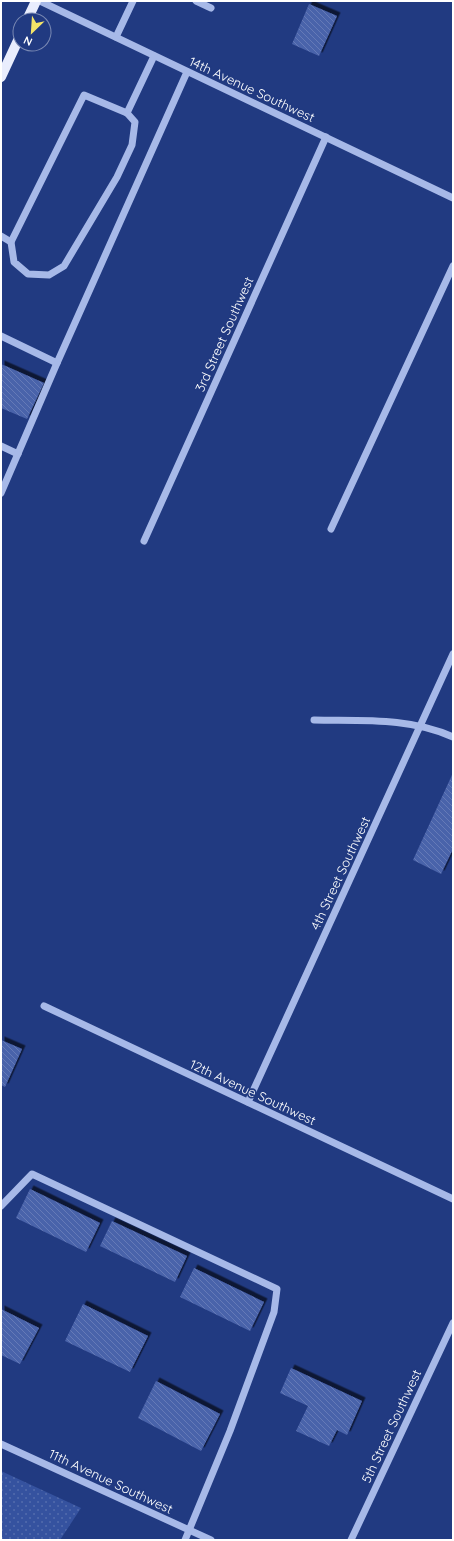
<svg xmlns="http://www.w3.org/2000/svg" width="454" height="1541" viewBox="0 0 454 1541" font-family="Quicksand,sans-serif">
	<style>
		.grass { fill: url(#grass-dots) }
		.building { fill: url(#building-back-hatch); filter: url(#shadow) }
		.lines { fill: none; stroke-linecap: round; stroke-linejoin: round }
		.minor { stroke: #a7b9e8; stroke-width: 7 }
		.major { stroke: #e9edfd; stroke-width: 10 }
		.labels { text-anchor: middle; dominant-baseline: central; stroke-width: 3.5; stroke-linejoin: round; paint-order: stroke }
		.street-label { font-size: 13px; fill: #fff; stroke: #213a81 }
	</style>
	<defs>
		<pattern id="grass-dots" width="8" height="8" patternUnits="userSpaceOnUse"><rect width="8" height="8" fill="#35529f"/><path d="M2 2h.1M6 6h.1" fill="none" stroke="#536cad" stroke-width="1.8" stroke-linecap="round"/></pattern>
		<pattern id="building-back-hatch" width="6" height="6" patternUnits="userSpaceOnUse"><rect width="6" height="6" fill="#4a63aa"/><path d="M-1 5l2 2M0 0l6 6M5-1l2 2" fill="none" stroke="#657ab7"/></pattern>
		<filter id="shadow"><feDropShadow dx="3.5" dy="-3.5" stdDeviation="0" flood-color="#0009"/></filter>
	</defs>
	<rect width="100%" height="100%" fill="#213a81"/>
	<path class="grass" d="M1,1471L81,1508L60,1540H1Z"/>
	<g class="building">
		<path d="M309,4L337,16L319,56L292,44Z"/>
		<path d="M1,364L44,383L27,419L1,408Z"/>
		<path d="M452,775L453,849L441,874L413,860Z"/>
		<path d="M1,1040L22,1049L5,1087L1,1085Z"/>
		<path d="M30,1189L100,1223L86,1252L16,1218Z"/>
		<path d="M112,1221L187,1256L175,1282L100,1246Z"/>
		<path d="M194,1268L264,1302L250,1331L180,1297Z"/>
		<path d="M83,1304L148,1336L130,1372L65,1341Z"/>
		<path d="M1,1309L39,1328L20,1364L1,1355Z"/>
		<path d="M291,1368L362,1401L347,1435L337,1430L329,1446L296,1431L308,1406L280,1393Z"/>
		<path d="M156,1381L220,1414L201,1451L138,1418Z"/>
	</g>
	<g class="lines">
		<g class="minor">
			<path d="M40,1L453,198"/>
			<path d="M196,1L211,8"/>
			<path d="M116,37L133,1"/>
			<path d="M84,95L127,113L135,122L132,145L117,177L64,266L49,275L28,274L14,262L11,242Z"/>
			<path d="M127,113L154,56"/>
			<path d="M1,236L11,242"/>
			<path d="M1,336L57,363"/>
			<path d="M1,446L18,454"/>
			<path d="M1,493L57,363L187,72"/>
			<path d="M331,529L453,266"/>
			<path d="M144,541L326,137"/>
			<path d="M314,720C360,721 410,717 453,737"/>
			<path d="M44,1006L453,1199"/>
			<path d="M248,1102L453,654"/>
			<path d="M1,1206L32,1174L277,1289L274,1312L230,1431L185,1540"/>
			<path d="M1,1444L211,1540"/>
			<path d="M351,1540L453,1323"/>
		</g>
		<g class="major">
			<path d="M27,20L36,1"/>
			<path d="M1,77L20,36"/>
		</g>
	</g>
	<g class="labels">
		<g class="street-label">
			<text transform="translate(252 89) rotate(25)">14th Avenue Southwest</text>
			<text transform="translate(224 334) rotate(-66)">3rd Street Southwest</text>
			<text transform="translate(340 873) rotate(-65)">4th Street Southwest</text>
			<text transform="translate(253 1092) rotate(25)">12th Avenue Southwest</text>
			<text transform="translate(391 1426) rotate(-65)">5th Street Southwest</text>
			<text transform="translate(111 1481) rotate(25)">11th Avenue Southwest</text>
		</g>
	</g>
	<rect width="454" height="1541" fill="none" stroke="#ffffff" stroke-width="4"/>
	<g transform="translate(32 32) rotate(205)"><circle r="19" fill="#213a81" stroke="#7a89b3"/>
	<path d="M0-3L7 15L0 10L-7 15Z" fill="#f4e468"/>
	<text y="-6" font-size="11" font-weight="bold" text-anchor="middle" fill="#ffffff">N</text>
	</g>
</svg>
